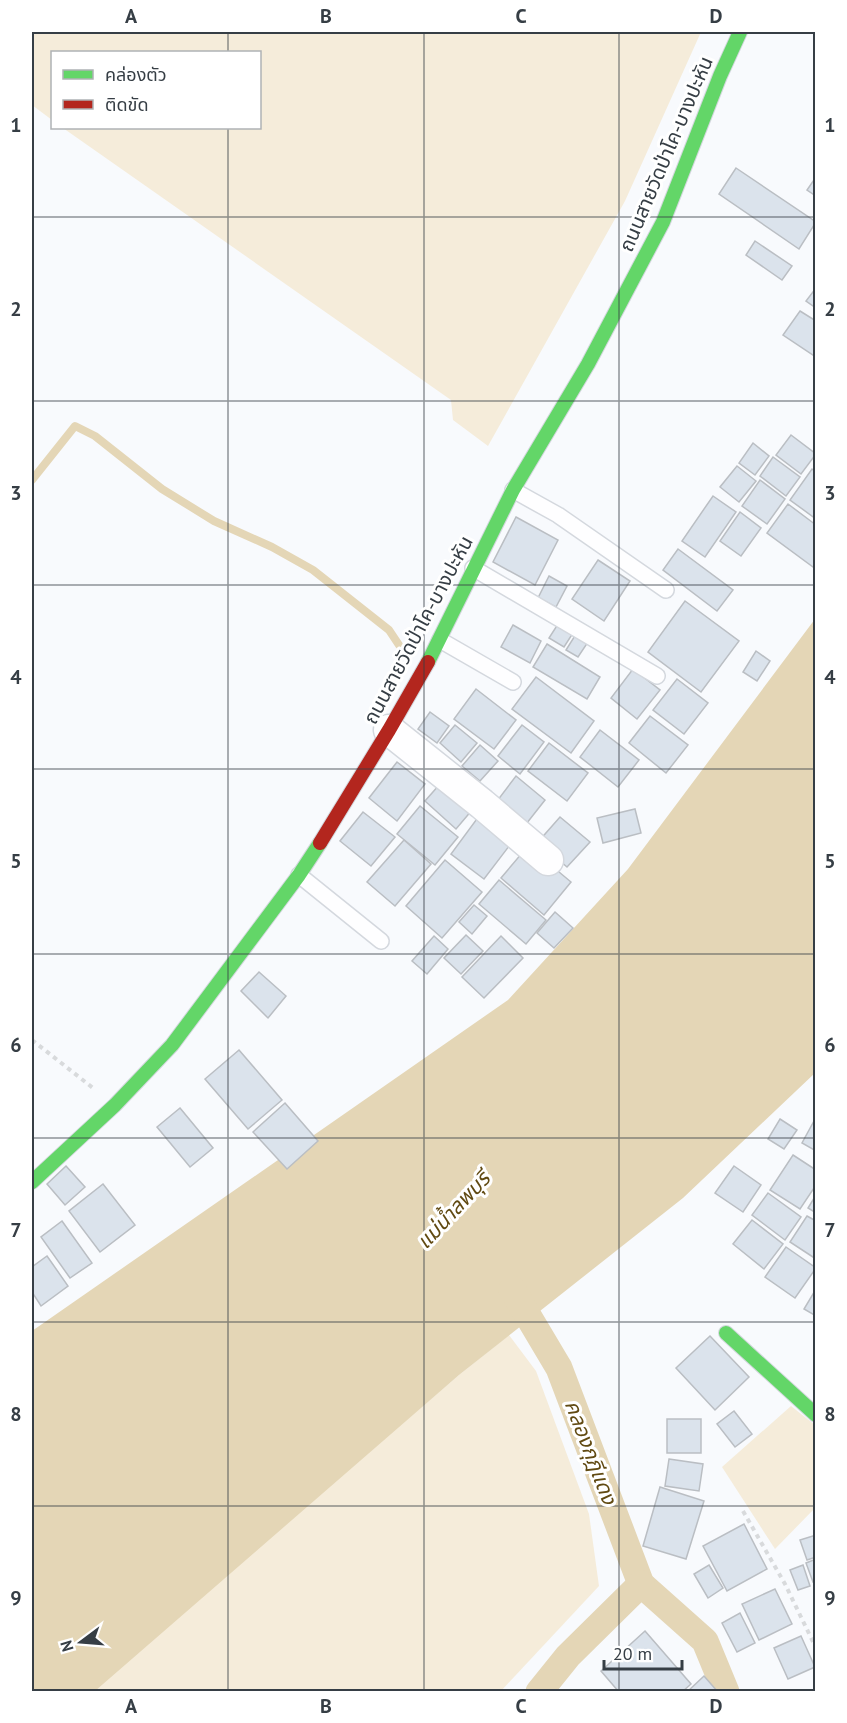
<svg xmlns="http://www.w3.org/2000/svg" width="847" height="1723" viewBox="0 0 847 1723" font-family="'PT Sans','Noto Sans Thai',sans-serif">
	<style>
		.green { fill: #f5ecda }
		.water { fill: #e4d6b6 }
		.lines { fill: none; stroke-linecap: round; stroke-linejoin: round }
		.stream { stroke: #e4d6b6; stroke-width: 8 }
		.canal { stroke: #e4d6b6; stroke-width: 27 }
		.building { fill: #dbe3ec; stroke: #babec3; stroke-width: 1.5 }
		.lane-casing { stroke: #d4d8de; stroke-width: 18 }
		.street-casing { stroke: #d4d8de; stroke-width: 33 }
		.fast-casing { stroke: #d4d8de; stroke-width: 16 }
		.jam-casing { stroke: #d4d8de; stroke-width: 16 }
		.path { stroke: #d8dadc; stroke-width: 4; stroke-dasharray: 4.5 4.5; stroke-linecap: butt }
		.lane { stroke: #fefeff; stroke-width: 15 }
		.street { stroke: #fefeff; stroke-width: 30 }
		.fast { stroke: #63d668; stroke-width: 14 }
		.jam { stroke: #b3261e; stroke-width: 14 }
		.grid { fill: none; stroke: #363e45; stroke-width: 1.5; stroke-opacity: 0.55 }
		.labels { text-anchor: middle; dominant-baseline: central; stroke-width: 6; stroke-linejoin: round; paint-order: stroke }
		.street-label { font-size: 20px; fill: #363e45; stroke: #fff }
		.water-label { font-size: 21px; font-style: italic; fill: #614a12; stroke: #fff }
		.neatline { fill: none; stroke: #363e45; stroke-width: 2 }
		.grid-label { font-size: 20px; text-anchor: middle; font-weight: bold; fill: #363e45 }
	</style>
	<rect width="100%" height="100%" fill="#f8fafd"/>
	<g class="green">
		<path d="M32,32H701L625,201L488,446L453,420L451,400L63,128H260V52H52V120L32,105Z"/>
		<path d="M509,1335L536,1371L589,1514L599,1586L501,1691L87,1692L459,1375Z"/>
		<path d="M791,1406L815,1425V1508L775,1549L722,1467Z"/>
	</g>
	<path class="water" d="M815,619V1073L683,1198L459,1375L95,1691H32V1331L508,1000L628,869Z"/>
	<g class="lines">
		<path class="stream" d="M32,480L75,426L95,436L162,489L214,521L272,547L313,570L389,630L399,645"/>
		<g class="canal">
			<path d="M512,1289L559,1368L641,1584L705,1641L726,1692"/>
			<path d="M539,1692L568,1656L641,1584"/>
		</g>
	</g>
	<g class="building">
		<path d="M736,168L816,222L799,249L719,194Z"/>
		<path d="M816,177V196L807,190Z"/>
		<path d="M755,241L792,266L782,280L746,255Z"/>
		<path d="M816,288V308L806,301Z"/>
		<path d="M800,311L816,321V357L783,335Z"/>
		<path d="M791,435L816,454L801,474L776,455Z"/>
		<path d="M753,443L769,456L755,475L739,463Z"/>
		<path d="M773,457L800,477L786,496L760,476Z"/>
		<path d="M737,466L756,481L739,502L720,487Z"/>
		<path d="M812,469L816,472V519L790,500Z"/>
		<path d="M760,480L785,499L767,524L742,506Z"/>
		<path d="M713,496L736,512L705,557L682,541Z"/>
		<path d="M788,504L816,525V563L813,567L767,533Z"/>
		<path d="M740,512L761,528L741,556L720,541Z"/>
		<path d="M516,517L558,540L535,585L493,562Z"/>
		<path d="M678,549L733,590L717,611L663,570Z"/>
		<path d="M598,560L630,581L604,621L572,599Z"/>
		<path d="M549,576L567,586L556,607L538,598Z"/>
		<path d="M685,601L739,641L701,692L648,652Z"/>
		<path d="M558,624L573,633L564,647L549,638Z"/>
		<path d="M513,625L541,641L530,663L501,647Z"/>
		<path d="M576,634L588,642L578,657L566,650Z"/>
		<path d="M547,644L600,677L587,699L533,667Z"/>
		<path d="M756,651L770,661L757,681L743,672Z"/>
		<path d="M633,669L660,690L637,719L611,698Z"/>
		<path d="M536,677L594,721L571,753L512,709Z"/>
		<path d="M677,679L708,703L684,734L653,710Z"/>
		<path d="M476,689L516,720L494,749L454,719Z"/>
		<path d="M430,712L449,726L437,743L418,729Z"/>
		<path d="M650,716L688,745L666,773L629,743Z"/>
		<path d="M455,725L477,743L461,762L440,743Z"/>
		<path d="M522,725L544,742L520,774L498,756Z"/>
		<path d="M600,730L639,760L618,787L580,757Z"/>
		<path d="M549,743L588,773L567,801L528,771Z"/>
		<path d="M480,745L498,761L480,781L462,766Z"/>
		<path d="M397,762L425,784L397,821L369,798Z"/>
		<path d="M447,776L478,803L456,829L425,801Z"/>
		<path d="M516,776L545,800L523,828L494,805Z"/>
		<path d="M420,806L458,837L435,865L397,834Z"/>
		<path d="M635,809L641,833L603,843L597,818Z"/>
		<path d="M363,812L395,837L371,866L340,841Z"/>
		<path d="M482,812L516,837L484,879L451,854Z"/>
		<path d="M560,817L590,842L567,867L538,842Z"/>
		<path d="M404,840L431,864L395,906L367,882Z"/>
		<path d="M528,846L571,882L544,915L501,878Z"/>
		<path d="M445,860L482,892L442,938L406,906Z"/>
		<path d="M499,880L546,920L526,944L479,904Z"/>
		<path d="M474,905L487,916L472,934L459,922Z"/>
		<path d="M555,912L573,928L554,948L537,933Z"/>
		<path d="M466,935L483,951L461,974L444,958Z"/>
		<path d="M434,936L448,949L427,974L412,961Z"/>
		<path d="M501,936L523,958L484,998L462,977Z"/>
		<path d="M259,972L286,996L268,1018L241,991Z"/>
		<path d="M239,1050L282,1100L248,1129L205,1079Z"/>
		<path d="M285,1103L318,1141L287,1169L253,1132Z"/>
		<path d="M180,1108L213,1148L190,1167L157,1127Z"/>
		<path d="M780,1119L797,1130L784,1149L768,1139Z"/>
		<path d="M814,1121L816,1122V1151L802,1143Z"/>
		<path d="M793,1155L816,1170V1185L800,1209L770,1190Z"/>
		<path d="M66,1166L85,1187L65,1205L47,1184Z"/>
		<path d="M734,1166L761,1185L743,1212L715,1193Z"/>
		<path d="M103,1184L135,1225L100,1252L69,1211Z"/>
		<path d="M768,1193L801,1217L785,1240L752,1215Z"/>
		<path d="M816,1195V1213L808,1208Z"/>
		<path d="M807,1216L816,1221V1259L790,1242Z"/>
		<path d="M752,1220L783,1244L764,1269L733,1244Z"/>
		<path d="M62,1221L92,1263L70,1278L41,1237Z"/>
		<path d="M786,1247L816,1268L795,1298L765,1277Z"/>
		<path d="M47,1256L68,1286L41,1306L32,1292V1267Z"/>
		<path d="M816,1289V1316L804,1309Z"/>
		<path d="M710,1336L749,1377L715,1410L676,1368Z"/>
		<path d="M734,1411L752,1434L735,1447L717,1424Z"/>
		<rect x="667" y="1419" width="34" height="34"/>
		<path d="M669,1459L703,1464L699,1491L665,1486Z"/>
		<path d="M660,1487L704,1501L686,1559L643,1546Z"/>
		<path d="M744,1524L767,1569L727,1591L703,1546Z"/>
		<path d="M816,1535V1557L807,1560L800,1540Z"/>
		<path d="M816,1559V1581L813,1582L806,1563Z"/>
		<path d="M709,1565L723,1588L708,1598L694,1574Z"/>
		<path d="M803,1565L810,1586L798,1590L790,1570Z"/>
		<path d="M775,1589L792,1624L759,1640L742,1604Z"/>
		<path d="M740,1613L755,1643L737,1652L722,1623Z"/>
		<path d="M645,1631L691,1684L682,1692H619L601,1671Z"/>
		<path d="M801,1636L815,1667L788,1679L774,1648Z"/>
		<path d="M704,1676L718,1692H687Z"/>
	</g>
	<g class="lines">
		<defs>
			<g id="lane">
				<path d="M513,490L558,515L666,590"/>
				<path d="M473,568L657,676"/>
				<path d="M440,640L513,682"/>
				<path d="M299,875L381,941"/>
			</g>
			<path id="street" d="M389,730L482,804L548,860"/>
			<g id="fast">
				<path d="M428,662L513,490L588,364L663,222L720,76L740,32"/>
				<path d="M32,1182L115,1105L172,1045L299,875L320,843"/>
				<path d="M726,1333L816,1415"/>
			</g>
			<path id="jam" d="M320,843L389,730L428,662"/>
		</defs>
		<use href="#lane" class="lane-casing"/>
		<use href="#street" class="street-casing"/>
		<use href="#fast" class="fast-casing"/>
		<use href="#jam" class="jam-casing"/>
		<g class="path">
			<path d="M32,1040L93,1088"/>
			<path d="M743,1511L785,1584L816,1648"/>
		</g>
		<use href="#lane" class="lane"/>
		<use href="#street" class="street"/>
		<use href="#fast" class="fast"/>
		<use href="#jam" class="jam"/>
	</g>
	<path class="grid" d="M228,32V52M424,32V1692M619,32V1692M228,128V1692M32,217H816M32,401H816M32,585H816M32,769H816M32,954H816M32,1138H816M32,1322H816M32,1506H816"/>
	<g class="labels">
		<g class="street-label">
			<text transform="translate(666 154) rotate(-67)">ถนนสายวัดป่าโค-บางปะหัน</text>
			<text transform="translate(418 630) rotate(-62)">ถนนสายวัดป่าโค-บางปะหัน</text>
		</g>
		<g class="water-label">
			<text transform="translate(453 1210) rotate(-47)">แม่น้ำลพบุรี</text>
			<text transform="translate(591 1452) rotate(69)">คลองกุฎีแดง</text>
		</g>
	</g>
	<rect width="847" height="1723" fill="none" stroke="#ffffff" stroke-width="66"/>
	<rect x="51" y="51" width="210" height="78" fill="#ffffff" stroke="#afb2b5" stroke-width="1.5"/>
	<rect x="63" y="70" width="30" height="9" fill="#63d668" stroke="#afb2b5" stroke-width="1.5"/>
	<text x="105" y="81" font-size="18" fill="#363e45">คล่องตัว</text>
	<rect x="63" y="100" width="30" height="9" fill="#b3261e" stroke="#afb2b5" stroke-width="1.5"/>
	<text x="105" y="111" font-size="18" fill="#363e45">ติดขัด</text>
	<g transform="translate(81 1642) rotate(254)" stroke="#ffffff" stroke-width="4.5" paint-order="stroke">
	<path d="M0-4.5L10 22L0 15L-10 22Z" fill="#363e45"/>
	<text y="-9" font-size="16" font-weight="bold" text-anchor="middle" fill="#363e45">N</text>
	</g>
	<path d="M604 1660v9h78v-9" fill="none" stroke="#363e45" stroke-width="3"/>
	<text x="613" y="1660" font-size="18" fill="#363e45" stroke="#ffffff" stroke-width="4.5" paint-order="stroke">20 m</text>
	<rect x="33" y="33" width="781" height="1657" class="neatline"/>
	<g class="grid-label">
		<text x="131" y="23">A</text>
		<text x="326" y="23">B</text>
		<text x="521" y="23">C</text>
		<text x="716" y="23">D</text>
		<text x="16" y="132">1</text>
		<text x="830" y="132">1</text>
		<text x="16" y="316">2</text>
		<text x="830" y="316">2</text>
		<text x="16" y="500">3</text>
		<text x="830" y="500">3</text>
		<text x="16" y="684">4</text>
		<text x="830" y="684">4</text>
		<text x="16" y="868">5</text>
		<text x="830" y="868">5</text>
		<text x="16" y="1052">6</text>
		<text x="830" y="1052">6</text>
		<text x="16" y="1237">7</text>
		<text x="830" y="1237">7</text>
		<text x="16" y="1421">8</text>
		<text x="830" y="1421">8</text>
		<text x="16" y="1605">9</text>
		<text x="830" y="1605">9</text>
		<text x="131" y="1713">A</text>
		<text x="326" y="1713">B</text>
		<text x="521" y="1713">C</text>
		<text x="716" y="1713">D</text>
	</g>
</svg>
